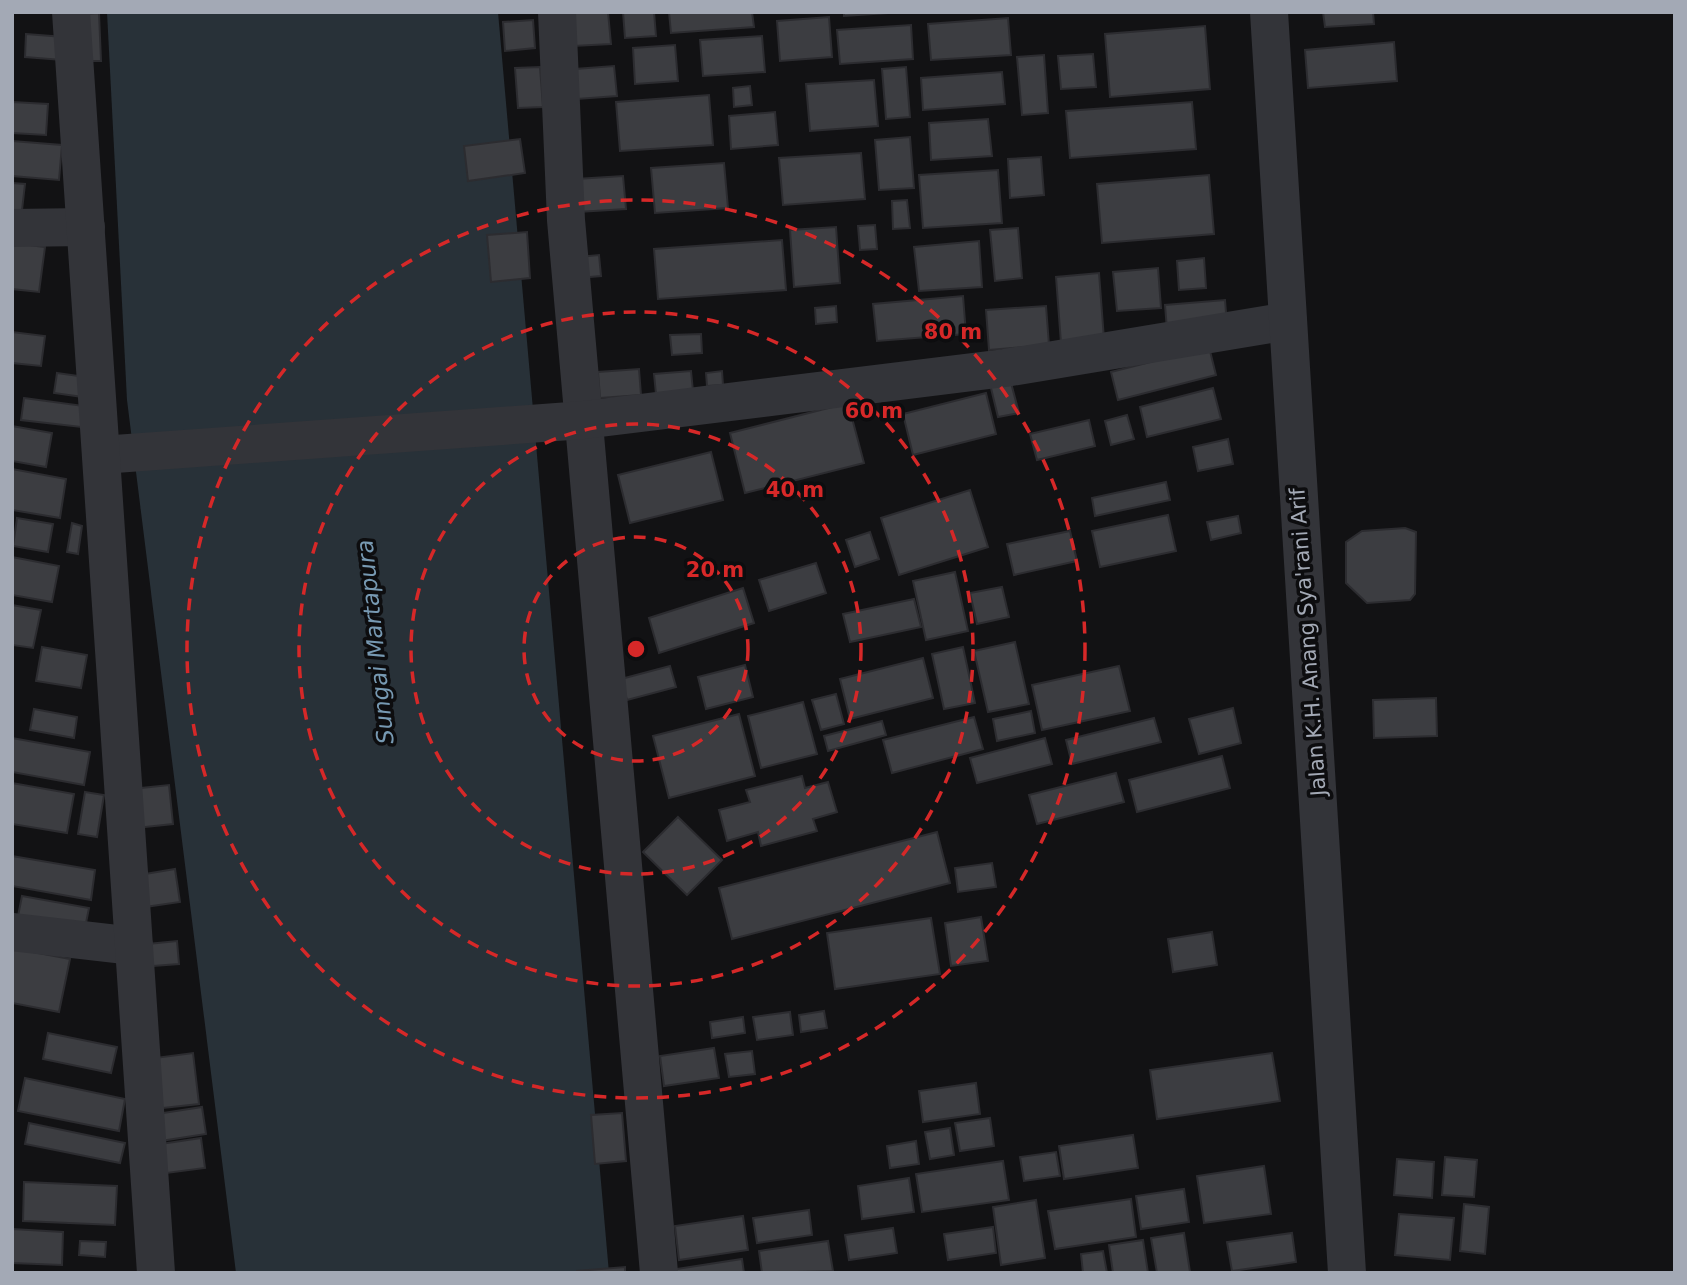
<svg xmlns="http://www.w3.org/2000/svg" width="1687" height="1285" viewBox="0 0 1687 1285" font-family="'DejaVu Sans',sans-serif">
	<style>
		.water { fill: #283138 }
		.building { fill: #3c3d41; stroke: #2c2c30; stroke-width: 2 }
		.lines { fill: none; stroke-linecap: round; stroke-linejoin: round }
		.minor { stroke: #333439; stroke-width: 38 }
		.tertiary { stroke: #333439; stroke-width: 38 }
		.ring { fill: none; stroke: #d62828; stroke-width: 3.5; stroke-dasharray: 12 9 }
		.labels { text-anchor: middle; dominant-baseline: central; stroke-width: 7; stroke-linejoin: round; paint-order: stroke }
		.street-label { font-size: 21px; fill: #a3a9b5; stroke: #0d0d0f }
		.water-label { font-size: 23px; font-style: italic; fill: #7799b2; stroke: #0d0d0f }
		.centre { fill: #d62828; stroke: #0d0d0f; stroke-width: 3.5 }
		.ring-label { font-size: 21px; text-anchor: middle; font-weight: bold; fill: #d62828; stroke: #0d0d0f; stroke-width: 7; stroke-linejoin: round; paint-order: stroke }
	</style>
	<rect width="100%" height="100%" fill="#121214"/>
	<path class="water" d="M107,12H498L609,1273H236L127,400Z"/>
	<g class="building">
		<path d="M570,12H608L611,44L573,46Z"/>
		<path d="M623,12H654L656,36L625,38Z"/>
		<path d="M669,12H752L754,27L671,33Z"/>
		<path d="M844,12H904L844,16Z"/>
		<path d="M1323,12H1373L1374,24L1325,27Z"/>
		<path d="M99,13L101,61H84L82,14Z"/>
		<path d="M829,17L832,57L780,61L777,21Z"/>
		<path d="M1008,18L1011,55L931,60L928,24Z"/>
		<path d="M533,20L535,48L505,51L503,22Z"/>
		<path d="M911,25L913,59L840,64L837,30Z"/>
		<path d="M1205,26L1210,89L1110,97L1105,34Z"/>
		<path d="M26,34L64,37L62,60L25,57Z"/>
		<path d="M762,36L765,72L703,76L700,40Z"/>
		<path d="M1394,42L1397,81L1308,88L1305,50Z"/>
		<path d="M675,45L678,81L635,84L633,48Z"/>
		<path d="M1093,54L1096,87L1061,89L1058,56Z"/>
		<path d="M1044,55L1048,113L1022,115L1017,57Z"/>
		<path d="M614,66L617,96L577,99L575,69Z"/>
		<path d="M540,67L543,107L518,108L515,68Z"/>
		<path d="M906,67L910,117L886,119L882,69Z"/>
		<path d="M1002,72L1005,104L923,110L921,78Z"/>
		<path d="M874,80L878,126L810,131L806,84Z"/>
		<path d="M750,86L752,105L734,107L733,88Z"/>
		<path d="M709,95L713,145L620,151L616,102Z"/>
		<path d="M12,102L48,104L46,135L12,133Z"/>
		<path d="M1192,102L1196,149L1070,158L1066,111Z"/>
		<path d="M775,112L778,145L731,149L729,116Z"/>
		<path d="M988,119L992,156L931,160L929,123Z"/>
		<path d="M910,137L914,188L879,190L875,140Z"/>
		<path d="M520,139L525,173L468,181L464,146Z"/>
		<path d="M12,141L62,145L59,180L12,176Z"/>
		<path d="M861,153L865,199L783,205L779,158Z"/>
		<path d="M1041,157L1044,195L1010,198L1008,159Z"/>
		<path d="M724,163L728,208L655,213L651,168Z"/>
		<path d="M998,170L1002,223L923,228L919,175Z"/>
		<path d="M1209,175L1214,234L1102,243L1097,184Z"/>
		<path d="M623,176L626,209L578,212L576,179Z"/>
		<path d="M12,183L25,184L22,210H12Z"/>
		<path d="M907,200L910,228L893,229L892,201Z"/>
		<path d="M875,225L877,249L860,250L858,226Z"/>
		<path d="M836,227L840,283L794,287L790,230Z"/>
		<path d="M1018,228L1022,278L995,281L990,230Z"/>
		<path d="M527,232L530,278L491,282L487,235Z"/>
		<path d="M782,240L786,290L658,299L654,249Z"/>
		<path d="M979,241L982,287L919,291L914,247Z"/>
		<path d="M12,243L45,247L39,292L12,289Z"/>
		<path d="M599,255L601,276L579,278L578,257Z"/>
		<path d="M1204,258L1206,288L1179,290L1177,261Z"/>
		<path d="M1158,268L1161,308L1117,311L1113,272Z"/>
		<path d="M1099,273L1104,339L1061,343L1056,277Z"/>
		<path d="M963,296L966,334L877,341L873,304Z"/>
		<path d="M1225,300L1227,325L1167,330L1165,305Z"/>
		<path d="M836,306L837,322L816,324L815,308Z"/>
		<path d="M1046,306L1049,345L989,350L986,310Z"/>
		<path d="M12,332L45,336L41,366L12,363Z"/>
		<path d="M701,334L702,353L672,355L670,335Z"/>
		<path d="M1209,347L1216,375L1118,400L1111,372Z"/>
		<path d="M639,369L641,395L600,398L598,372Z"/>
		<path d="M691,371L693,391L656,394L654,374Z"/>
		<path d="M722,371L723,385L707,386L706,373Z"/>
		<path d="M57,373L86,377L83,397L54,393Z"/>
		<path d="M1010,379L1019,413L998,417L990,384Z"/>
		<path d="M1213,388L1221,419L1147,437L1140,407Z"/>
		<path d="M986,393L996,434L913,455L903,414Z"/>
		<path d="M24,398L84,406L81,427L21,420Z"/>
		<path d="M848,403L864,463L745,493L730,433Z"/>
		<path d="M1127,415L1134,439L1111,445L1105,421Z"/>
		<path d="M1089,420L1095,446L1037,460L1030,434Z"/>
		<path d="M12,426L52,433L46,467L12,461Z"/>
		<path d="M1228,439L1233,464L1198,471L1193,447Z"/>
		<path d="M711,452L723,500L630,523L618,475Z"/>
		<path d="M12,469L66,479L60,518L12,510Z"/>
		<path d="M1166,482L1170,500L1095,516L1092,498Z"/>
		<path d="M970,490L988,547L899,575L881,518Z"/>
		<path d="M1168,515L1176,551L1100,567L1092,531Z"/>
		<path d="M1238,516L1241,533L1211,540L1207,522Z"/>
		<path d="M17,518L53,524L48,552L13,546Z"/>
		<path d="M72,523L82,526L78,554L67,552Z"/>
		<path d="M1405,528L1416,532L1415,594L1410,600L1367,603L1346,583V542L1362,531Z"/>
		<path d="M1070,531L1077,561L1014,575L1007,544Z"/>
		<path d="M870,532L879,559L855,567L846,540Z"/>
		<path d="M12,557L59,566L52,602L12,595Z"/>
		<path d="M816,563L826,593L769,611L759,580Z"/>
		<path d="M955,572L968,631L926,640L913,581Z"/>
		<path d="M1002,587L1009,617L977,624L970,593Z"/>
		<path d="M743,588L754,623L659,653L649,618Z"/>
		<path d="M914,599L921,627L850,642L843,614Z"/>
		<path d="M12,605L41,610L33,648L12,645Z"/>
		<path d="M1015,642L1029,704L988,712L974,651Z"/>
		<path d="M42,647L87,655L81,688L36,681Z"/>
		<path d="M963,647L975,703L944,709L932,654Z"/>
		<path d="M923,658L933,698L850,719L840,679Z"/>
		<path d="M745,665L753,697L706,709L698,677Z"/>
		<path d="M670,666L676,687L627,700L621,679Z"/>
		<path d="M1119,666L1130,711L1042,730L1032,685Z"/>
		<path d="M836,694L844,724L821,730L812,700Z"/>
		<path d="M1436,698L1437,736L1374,738L1373,700Z"/>
		<path d="M803,702L817,754L761,768L748,716Z"/>
		<path d="M1233,708L1241,743L1199,754L1189,719Z"/>
		<path d="M34,709L77,717L74,738L30,730Z"/>
		<path d="M1031,711L1035,733L997,741L993,719Z"/>
		<path d="M739,714L755,776L669,798L653,736Z"/>
		<path d="M974,717L983,749L892,773L883,740Z"/>
		<path d="M1154,718L1161,742L1072,764L1066,740Z"/>
		<path d="M882,721L886,735L828,751L824,736Z"/>
		<path d="M12,738L90,752L84,785L12,772Z"/>
		<path d="M1045,738L1052,764L977,783L970,758Z"/>
		<path d="M1222,756L1230,788L1137,812L1129,780Z"/>
		<path d="M1116,773L1124,802L1037,824L1029,795Z"/>
		<path d="M802,776L805,788L828,782L837,812L813,819L817,831L761,846L758,832L727,841L719,810L750,802L746,790Z"/>
		<path d="M12,783L74,794L67,833L12,824Z"/>
		<path d="M169,785L173,824L136,828L132,789Z"/>
		<path d="M85,792L104,795L97,837L78,834Z"/>
		<path d="M678,817L722,860L687,895L643,852Z"/>
		<path d="M937,832L950,883L732,939L719,888Z"/>
		<path d="M12,856L95,870L91,900L12,886Z"/>
		<path d="M992,863L996,887L958,892L955,868Z"/>
		<path d="M175,869L180,902L138,908L133,876Z"/>
		<path d="M22,896L89,908L85,928L18,916Z"/>
		<path d="M981,917L988,961L951,966L945,923Z"/>
		<path d="M931,918L940,974L835,989L827,933Z"/>
		<path d="M1212,932L1217,965L1173,972L1168,939Z"/>
		<path d="M177,941L179,964L140,967L138,945Z"/>
		<path d="M12,948L70,959L59,1012L12,1003Z"/>
		<path d="M824,1011L827,1028L801,1032L799,1015Z"/>
		<path d="M790,1012L793,1035L757,1040L753,1017Z"/>
		<path d="M743,1017L745,1033L712,1038L710,1022Z"/>
		<path d="M48,1033L117,1047L111,1073L43,1059Z"/>
		<path d="M714,1048L719,1078L664,1086L660,1056Z"/>
		<path d="M752,1051L755,1074L729,1077L725,1054Z"/>
		<path d="M193,1053L199,1104L154,1109L147,1059Z"/>
		<path d="M1272,1053L1280,1101L1157,1119L1150,1070Z"/>
		<path d="M25,1078L125,1099L119,1131L18,1111Z"/>
		<path d="M976,1083L980,1114L923,1122L919,1091Z"/>
		<path d="M202,1107L206,1134L154,1142L150,1115Z"/>
		<path d="M622,1113L626,1161L595,1164L591,1115Z"/>
		<path d="M990,1118L994,1146L960,1151L955,1123Z"/>
		<path d="M29,1123L125,1143L120,1163L25,1144Z"/>
		<path d="M950,1128L954,1155L930,1159L925,1132Z"/>
		<path d="M1133,1135L1138,1168L1064,1179L1059,1146Z"/>
		<path d="M201,1138L205,1168L159,1174L154,1145Z"/>
		<path d="M916,1141L919,1164L890,1168L887,1146Z"/>
		<path d="M1056,1152L1060,1176L1024,1181L1020,1157Z"/>
		<path d="M1445,1157L1477,1160L1474,1197L1442,1195Z"/>
		<path d="M1397,1159L1434,1162L1432,1198L1394,1195Z"/>
		<path d="M1003,1161L1009,1200L922,1212L916,1174Z"/>
		<path d="M1264,1166L1271,1214L1204,1223L1197,1176Z"/>
		<path d="M909,1178L914,1212L862,1219L858,1186Z"/>
		<path d="M24,1182L117,1186L115,1225L23,1221Z"/>
		<path d="M1184,1189L1189,1222L1141,1229L1136,1196Z"/>
		<path d="M1131,1199L1136,1237L1055,1249L1048,1211Z"/>
		<path d="M1036,1200L1045,1258L1001,1265L993,1207Z"/>
		<path d="M1464,1204L1489,1207L1485,1254L1460,1251Z"/>
		<path d="M809,1210L812,1235L757,1243L753,1218Z"/>
		<path d="M1399,1214L1454,1218L1450,1260L1395,1255Z"/>
		<path d="M743,1216L748,1250L679,1260L675,1226Z"/>
		<path d="M993,1227L996,1253L948,1260L944,1234Z"/>
		<path d="M893,1228L897,1253L849,1260L845,1235Z"/>
		<path d="M12,1229L63,1232L62,1265L12,1263Z"/>
		<path d="M1184,1233L1190,1272L1157,1273L1151,1238Z"/>
		<path d="M1292,1233L1296,1262L1232,1271L1227,1242Z"/>
		<path d="M1143,1240L1148,1273H1113L1109,1245Z"/>
		<path d="M80,1241L106,1242L105,1257L79,1255Z"/>
		<path d="M828,1241L833,1271L762,1273L759,1251Z"/>
		<path d="M1103,1251L1107,1273H1083L1081,1254Z"/>
		<path d="M742,1259L744,1273H671L670,1270Z"/>
		<path d="M625,1267V1273H577V1271Z"/>
	</g>
	<g class="lines">
		<g class="minor">
			<path d="M557,12L566,220L659,1273"/>
			<path d="M12,228L86,227"/>
			<path d="M101,455L584,420L1005,368L1288,321"/>
			<path d="M12,932L134,946"/>
		</g>
		<g class="tertiary">
			<path d="M71,12L156,1273"/>
			<path d="M1269,12L1347,1273"/>
		</g>
	</g>
	<g class="ring">
		<circle cx="636" cy="649" r="112"/>
		<circle cx="636" cy="649" r="225"/>
		<circle cx="636" cy="649" r="337"/>
		<circle cx="636" cy="649" r="449"/>
	</g>
	<g class="labels">
		<g class="street-label">
			<text transform="translate(1308 642) rotate(-94)">Jalan K.H. Anang Sya'rani Arif</text>
		</g>
		<g class="water-label">
			<text transform="translate(375 642) rotate(-96)">Sungai Martapura</text>
		</g>
	</g>
	<circle cx="636" cy="649" r="10" class="centre"/>
	<g class="ring-label">
		<text x="953" y="339">80 m</text>
		<text x="874" y="418">60 m</text>
		<text x="795" y="497">40 m</text>
		<text x="715" y="577">20 m</text>
	</g>
	<rect width="1687" height="1285" fill="none" stroke="#a3a9b5" stroke-width="28"/>
</svg>
